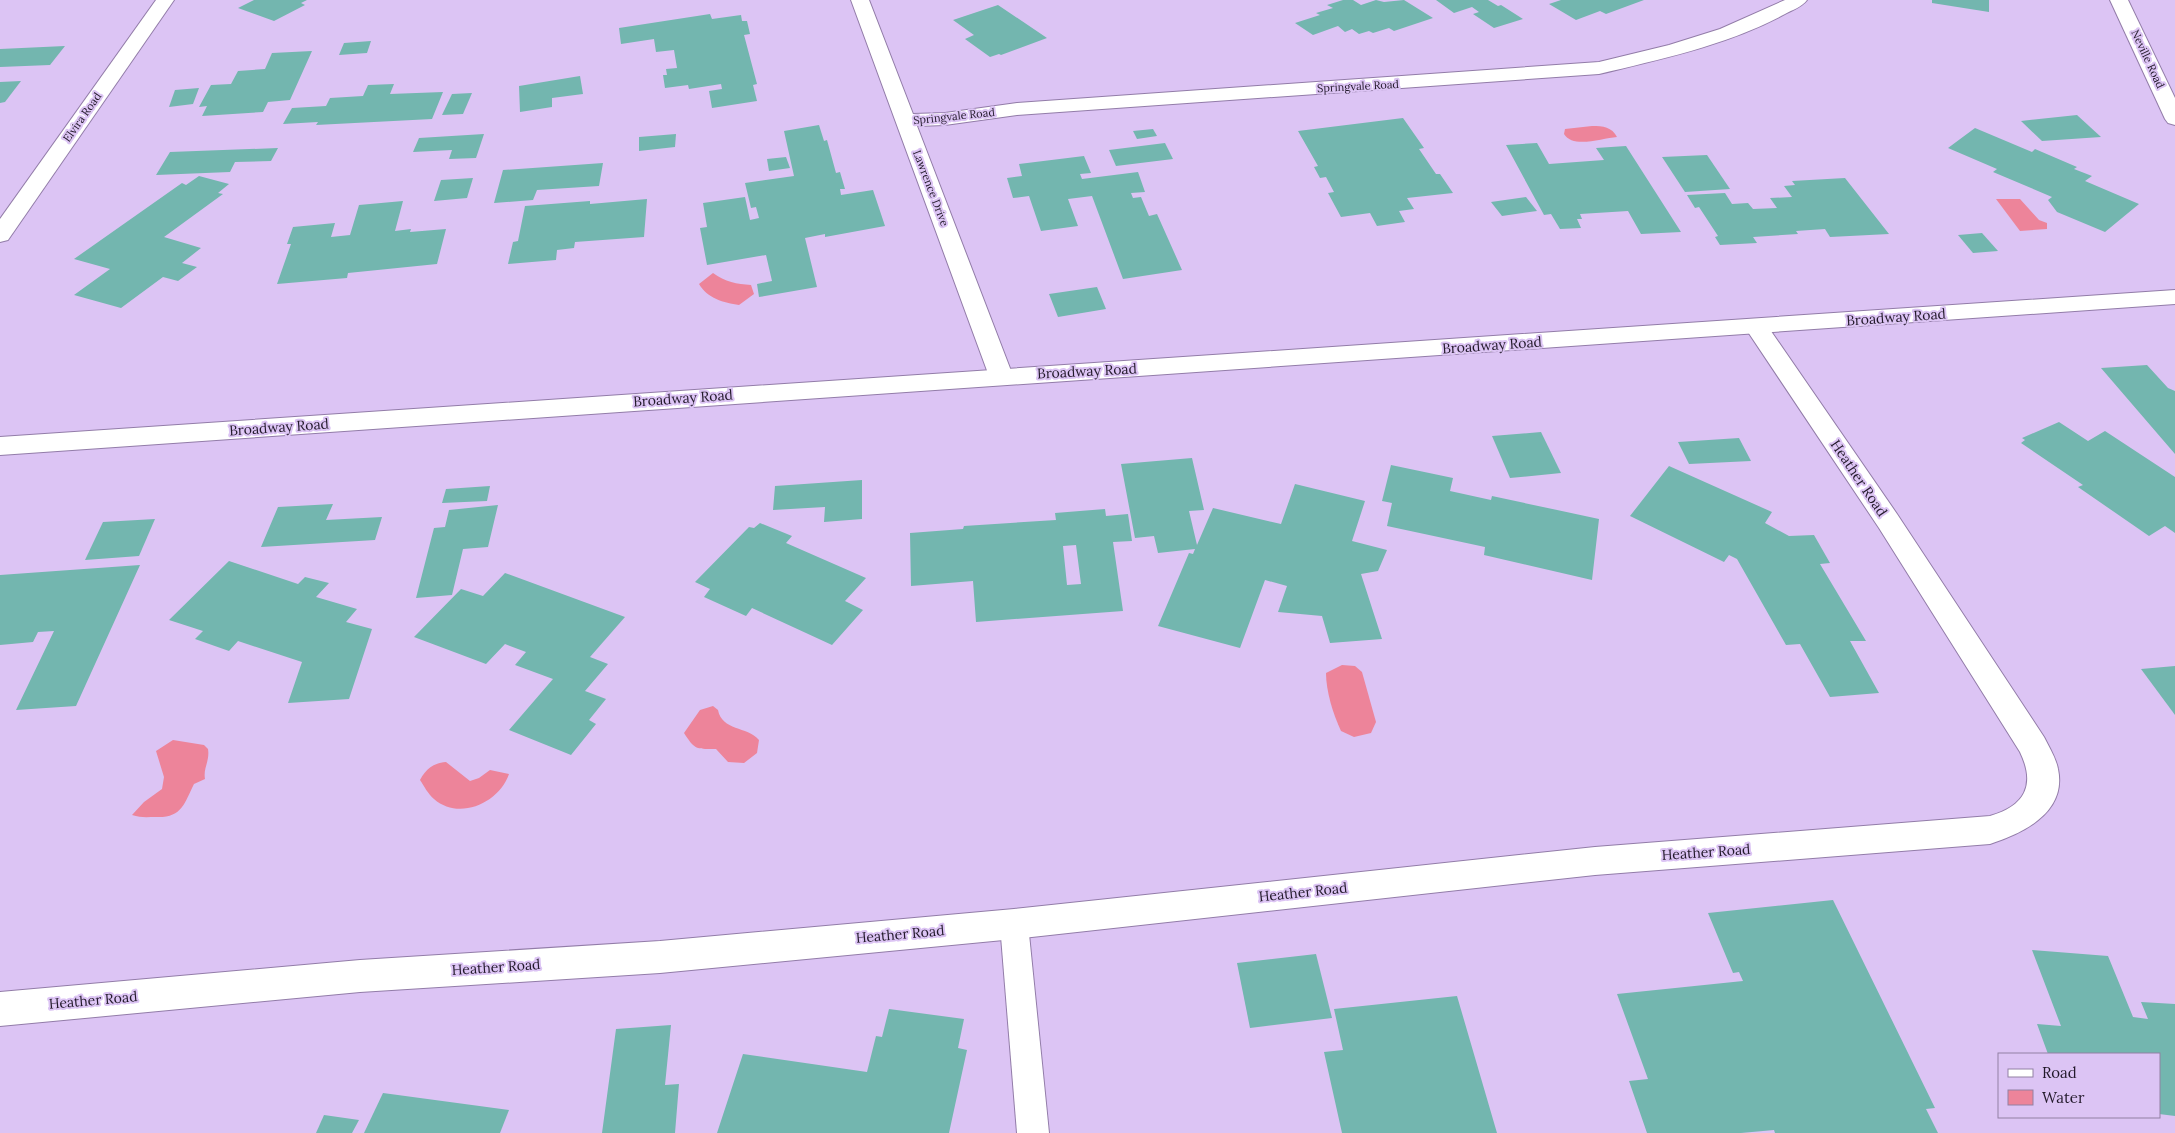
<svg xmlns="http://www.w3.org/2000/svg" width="2175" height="1133" viewBox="0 0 2175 1133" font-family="Lora,serif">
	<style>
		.water { fill: #ed849a }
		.building { fill: #73b6af; fill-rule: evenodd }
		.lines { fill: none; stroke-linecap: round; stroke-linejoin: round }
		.service-casing { stroke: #927ca8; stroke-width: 2 }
		.minor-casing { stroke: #927ca8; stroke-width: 2 }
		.tertiary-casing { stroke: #927ca8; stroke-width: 2 }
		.service { fill: #fff; fill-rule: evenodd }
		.minor { fill: #fff; fill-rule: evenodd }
		.tertiary { fill: #fff; fill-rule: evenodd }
		.labels { text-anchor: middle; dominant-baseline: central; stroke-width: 4; stroke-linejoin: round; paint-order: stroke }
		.far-street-label { font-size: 11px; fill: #22192a; stroke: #dcc4f4 }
		.street-label { font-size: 14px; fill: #22192a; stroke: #dcc4f4 }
	</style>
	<rect width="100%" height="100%" fill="#dcc4f4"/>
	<g class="water">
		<path d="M1592,126C1603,126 1612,127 1617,137C1602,138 1573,149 1564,134L1565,129Z"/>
		<path d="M1996,199H2020L2039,220L2047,223V229L2020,231Z"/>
		<path d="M713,273C725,282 737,284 751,285L754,294L739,305C724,303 707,298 699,284Z"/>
		<path d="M1342,665L1355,666L1362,672L1376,722L1371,733L1354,737L1341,731C1333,714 1326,691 1326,673Z"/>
		<path d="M713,706L718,710C722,731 747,726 759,740L757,753L744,763L728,762L716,749C696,749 695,750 684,733L700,710Z"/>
		<path d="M173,740L204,745L208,749C210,761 203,768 205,779L194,784C184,804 182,818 156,817C147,817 141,818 132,815L144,802L162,789L164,777L156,751Z"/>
		<path d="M446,762L470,781L479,778L490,770L509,774C499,803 459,821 434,799C428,794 424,786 420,780C426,769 433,763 446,762Z"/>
	</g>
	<g class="building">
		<path d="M254,0H307L301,3L305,5L274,21L238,8Z"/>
		<path d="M1343,0H1353L1361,5L1376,0L1384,2L1404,0L1433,18L1394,31L1389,28L1373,33L1369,31L1359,34L1352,29L1345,32L1338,26L1313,35L1295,23L1320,15L1316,13L1333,8L1327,5Z"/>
		<path d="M1436,0H1488L1498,6L1501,5L1523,19L1494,28L1473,14L1479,12L1472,7L1454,13Z"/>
		<path d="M1561,0H1644L1606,14L1600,11L1576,20L1549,4Z"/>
		<path d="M1932,0H1989V12L1932,3Z"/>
		<path d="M998,5L1047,38L1001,55L999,54L990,57L965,39L974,35L953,20Z"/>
		<path d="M710,14L712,19L741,15L742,21H747L750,34L744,35L757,84L753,85L757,101L712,108L709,91L722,89L721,84L689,89L688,85L665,88L663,75H667L666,69L677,68L674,50L656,52L654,39L621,44L619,28Z"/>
		<path d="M371,41L367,53L339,55L344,43Z"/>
		<path d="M65,46L50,65L0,67V49Z"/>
		<path d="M312,51L290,100L268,102L263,112L202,116L207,106L199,107L211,85L231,84L238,71L265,69L272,53Z"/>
		<path d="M580,76L583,94L552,98V107L520,112L519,86Z"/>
		<path d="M21,81L5,102L0,103V82Z"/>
		<path d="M394,84L390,94L443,92L432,119L316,125L318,122L283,124L292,108L326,106L330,98L363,96L368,85Z"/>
		<path d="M199,88L193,104L169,107L175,90Z"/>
		<path d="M472,93L463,114L442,115L452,94Z"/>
		<path d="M2077,115L2101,137L2042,141L2021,121Z"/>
		<path d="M1403,118L1424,148L1419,149L1436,174H1440L1453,193L1407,198L1414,209L1399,211L1405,222L1377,226L1370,213L1341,217L1328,193L1334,192L1326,177L1320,178L1314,167L1318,166L1298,131Z"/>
		<path d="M819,125L824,141L827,140L836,173L840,172L845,189H840L841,195L873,190L885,226L825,237V234L805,238L817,287L759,297L757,284L772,281L766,255L707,265L700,228L707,227L703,203L745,197L750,220L759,218L756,207L751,208L745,183L794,176L784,131Z"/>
		<path d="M1975,128L2032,152L2035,149L2077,167L2074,169L2092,176L2085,181L2139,204L2105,232L2057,212L2048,200L2052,197L1993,172L1997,169L1948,148Z"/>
		<path d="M1153,129L1157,136L1137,139L1133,131Z"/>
		<path d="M484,134L476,158L449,159L452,150L413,152L419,138Z"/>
		<path d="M676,134L675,147L639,151V137Z"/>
		<path d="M1165,143L1173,159L1116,166L1109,150Z"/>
		<path d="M1537,143L1549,164L1604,160L1596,148L1626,146L1681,232L1641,234L1628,211L1580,214L1582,219H1577L1581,228L1560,229L1551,214L1544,215L1506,145Z"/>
		<path d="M278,148L271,161L235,162L230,172L156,175L170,152Z"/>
		<path d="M1707,155L1730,189L1685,192L1662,157Z"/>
		<path d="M1084,156L1091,173L1080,174L1082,179L1138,172L1145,192L1131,193L1133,198L1141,197L1149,216L1157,214L1182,270L1123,279L1092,196L1068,199L1078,226L1041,231L1029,196L1013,198L1007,178L1022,176L1019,164Z"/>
		<path d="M786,157L790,168L769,171L767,159Z"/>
		<path d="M603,163L599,186L537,190L533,200L494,203L503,170Z"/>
		<path d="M199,176L229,184L218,193L223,194L164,237L201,248L182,263L197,267L178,281L163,277L121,308L74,295L110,269L74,259L182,183L186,185Z"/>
		<path d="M473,178L467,198L434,201L441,180Z"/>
		<path d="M1845,178L1889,234L1830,237L1825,229L1796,231L1798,234L1753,237L1757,243L1720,245L1715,237L1718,236L1699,207L1695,208L1687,195L1725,193L1732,204L1748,203L1753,209L1777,208L1770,198L1792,197L1784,186L1795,185L1792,181Z"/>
		<path d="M1526,197L1537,211L1502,216L1491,202Z"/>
		<path d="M647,199L644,237L575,242L574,248L557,250L556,260L508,264L513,242L518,241L525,206L590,201V204Z"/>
		<path d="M403,201L395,231L411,229L410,232L446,229L437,264L348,273L347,278L277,284L291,244H287L293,227L335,223L331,237L350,235L359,205Z"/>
		<path d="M1982,233L1998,251L1973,253L1958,235Z"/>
		<path d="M1097,287L1106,309L1058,317L1049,294Z"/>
		<path d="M2147,365L2168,388L2175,391V454L2101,368Z"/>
		<path d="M2059,422L2088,441L2105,431L2175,477V533L2165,526L2149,536L2078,487L2083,485L2021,443L2025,440L2022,438Z"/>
		<path d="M1541,432L1561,473L1510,478L1492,436Z"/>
		<path d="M1739,438L1751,461L1689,464L1678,442Z"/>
		<path d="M1192,458L1204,510L1189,511L1197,545L1213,508L1281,524L1295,484L1365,501L1352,541L1387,550L1378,571L1361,574L1382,639L1330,643L1322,616L1278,612L1287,586L1265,580L1240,648L1158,626L1189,553L1193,554L1195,549L1158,553L1154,536L1135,538L1121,464Z"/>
		<path d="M1391,465L1453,478L1450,491L1491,500L1492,496L1599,519L1592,580L1484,555L1485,547L1387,526L1392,503L1382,501Z"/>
		<path d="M1669,466L1772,512L1765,523L1789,536L1814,535L1830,563L1820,564L1866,641H1850L1879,693L1830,697L1800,644L1786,645L1737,559L1729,555L1724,562L1630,516Z"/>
		<path d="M862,480V519L824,522L825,507L773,510L775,486Z"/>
		<path d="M490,486L487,501L442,503L446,489Z"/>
		<path d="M333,504L326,520L382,517L375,540L261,547L278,507Z"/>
		<path d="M498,505L488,547L463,549L452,595L416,598L434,528L445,527L449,510Z"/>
		<path d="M1105,509L1106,516L1128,514L1132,541L1113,542L1123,611L976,622L973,581L911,586L910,533L963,529L964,526L1056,520L1055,513ZM1076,545L1081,584L1067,585L1063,546Z"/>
		<path d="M155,519L139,556L85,560L103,522Z"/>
		<path d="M760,523L792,536L786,543L866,578L845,601L863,610L832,645L752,608L746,616L704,597L710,589L695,582L749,527L754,528Z"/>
		<path d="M229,561L298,584L305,577L329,583L316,597L357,609L346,622L372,629L349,699L288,703L302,662L238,641L229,651L195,639L203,631L169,620Z"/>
		<path d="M140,565L76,706L16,710L54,631L38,632L33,642L0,645V575Z"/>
		<path d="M505,573L625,617L590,657L608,664L585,691L606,699L589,720L596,724L571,755L509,730L553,679L515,665L526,652L505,644L486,664L414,637L461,589L483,596Z"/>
		<path d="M2175,666V715L2141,669Z"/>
		<path d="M1833,900L1935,1108L1926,1109L1938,1133H1775L1774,1130L1741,1133H1647L1629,1081L1648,1079L1617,994L1743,981L1739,972L1733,973L1708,913Z"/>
		<path d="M2032,950L2108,956L2133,1017L2148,1019L2141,1002L2175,1004V1116L2159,1114V1054H2048L2037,1024L2061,1026Z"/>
		<path d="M1316,954L1332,1018L1250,1028L1237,963Z"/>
		<path d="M1457,996L1497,1133H1342L1324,1052L1343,1050L1334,1009Z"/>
		<path d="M889,1009L964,1019L958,1048L967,1050L949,1133H717L743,1054L867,1072L876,1036L882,1037Z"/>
		<path d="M671,1025L665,1085L679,1084L675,1133H602L616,1029Z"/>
		<path d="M383,1093L509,1110L500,1133H364Z"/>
		<path d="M324,1115L359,1120L352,1133H316Z"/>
	</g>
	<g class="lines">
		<defs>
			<path id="service" d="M1014,911L1024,915L1028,924L1049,1133H1017L1000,924L1004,915Z"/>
			<g id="minor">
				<path d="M156,0H174L8,240L0,242V219Z"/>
				<path d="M851,0H869L913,114L945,113L1017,103L1599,62L1669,45L1720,29L1785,0H1807C1802,7 1792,10 1785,14C1728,45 1661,59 1599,74L1017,115L945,125L917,126L1013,376L1010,382L1001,384L992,382L989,376Z"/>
				<path d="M2110,0H2128L2175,98V125L2168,123L2165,119Z"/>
				<path d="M1756,319L1764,321L1897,514L2044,737C2049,747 2056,758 2058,769C2067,812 2024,833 1990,844L1595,875L1014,939L660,973L360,992L0,1026V992L360,960L660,941L1014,909L1595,847L1990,816C2025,806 2036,785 2020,752L1879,528L1744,326L1748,321Z"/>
			</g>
			<path id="tertiary" d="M2175,290V304L0,455V437Z"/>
		</defs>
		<use href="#service" class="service-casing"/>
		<use href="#minor" class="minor-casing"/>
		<use href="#tertiary" class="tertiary-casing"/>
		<use href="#service" class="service"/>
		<use href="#minor" class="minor"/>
		<use href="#tertiary" class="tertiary"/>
	</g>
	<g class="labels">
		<g class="far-street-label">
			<text transform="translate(2148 59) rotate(65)">Neville Road</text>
			<text transform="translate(1358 86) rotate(-3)">Springvale Road</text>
			<text transform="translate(954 116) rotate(-6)">Springvale Road</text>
			<text transform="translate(82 117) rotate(-55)">Elvira Road</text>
			<text transform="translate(931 188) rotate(69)">Lawrence Drive</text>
		</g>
		<g class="street-label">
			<text transform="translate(1896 317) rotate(-4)">Broadway Road</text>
			<text transform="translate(1492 345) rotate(-4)">Broadway Road</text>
			<text transform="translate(1087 371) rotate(-3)">Broadway Road</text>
			<text transform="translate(683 398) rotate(-4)">Broadway Road</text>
			<text transform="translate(279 427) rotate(-4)">Broadway Road</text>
			<text transform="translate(1859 478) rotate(56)">Heather Road</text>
			<text transform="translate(1706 852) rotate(-4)">Heather Road</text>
			<text transform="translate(1303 892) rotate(-6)">Heather Road</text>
			<text transform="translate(900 934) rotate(-5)">Heather Road</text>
			<text transform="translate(496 967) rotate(-4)">Heather Road</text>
			<text transform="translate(93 1000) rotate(-5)">Heather Road</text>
		</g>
	</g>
	<rect x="1998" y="1053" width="162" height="65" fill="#dcc4f4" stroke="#9280a3"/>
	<rect x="2008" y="1069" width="25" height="8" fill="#ffffff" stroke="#9280a3"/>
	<text x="2042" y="1078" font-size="15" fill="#22192a">Road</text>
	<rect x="2008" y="1090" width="25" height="15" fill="#ed849a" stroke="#9280a3"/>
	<text x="2042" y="1103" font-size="15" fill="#22192a">Water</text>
</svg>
